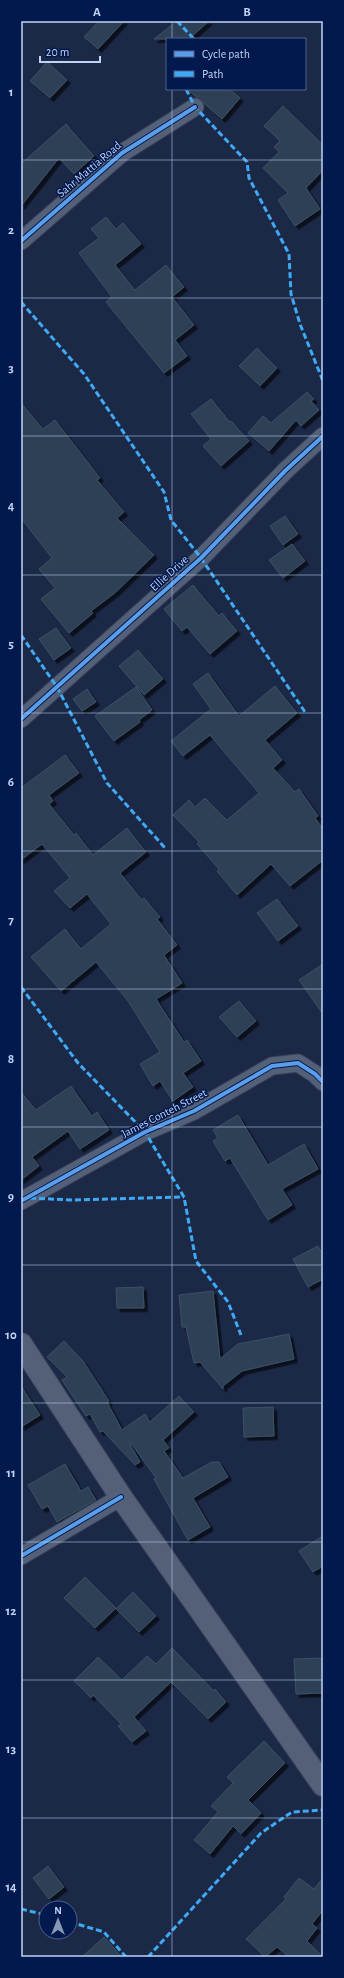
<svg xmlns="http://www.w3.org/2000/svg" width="344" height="1978" viewBox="0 0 344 1978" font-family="'Alegreya Sans',sans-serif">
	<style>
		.building { fill: #2e4156; stroke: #3c5066; filter: url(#shadow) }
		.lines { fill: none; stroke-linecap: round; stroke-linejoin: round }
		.minor-casing { stroke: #39435c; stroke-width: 19 }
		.secondary-casing { stroke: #39435c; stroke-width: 24 }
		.minor { stroke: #536077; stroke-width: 17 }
		.secondary { stroke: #536077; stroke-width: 22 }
		.quiet { stroke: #3fa9f5; stroke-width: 3; stroke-dasharray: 6 3; stroke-linecap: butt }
		.cycleway-casing { stroke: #02194d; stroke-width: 6 }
		.cycleway { stroke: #5a9eea; stroke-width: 4 }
		.grid { fill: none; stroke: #c0d3f4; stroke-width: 1; stroke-opacity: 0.55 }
		.labels { text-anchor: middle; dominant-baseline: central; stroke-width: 3; stroke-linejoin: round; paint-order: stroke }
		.street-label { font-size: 12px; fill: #c0d3f4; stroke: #02194d }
		.neatline { fill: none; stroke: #c0d3f4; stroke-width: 1.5 }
		.grid-label { font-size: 13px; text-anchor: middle; font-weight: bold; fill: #c0d3f4 }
	</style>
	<defs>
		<filter id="shadow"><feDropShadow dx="3.5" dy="3.5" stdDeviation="0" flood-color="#0009"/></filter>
	</defs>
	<rect width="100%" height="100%" fill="#1b2947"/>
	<g class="building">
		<path d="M99,21H124L98,49L84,37Z"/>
		<path d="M177,21H209L189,39H154Z"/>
		<path d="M47,62L67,80L50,98L30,81Z"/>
		<path d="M187,89H229L240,98L222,119Z"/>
		<path d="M283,106L323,145V170L306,188L320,209L295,226L278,200L288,193L263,168L279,152L274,147L280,141L264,126Z"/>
		<path d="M66,124L94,156L74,174L59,158L21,206V164Z"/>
		<path d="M106,217L116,229L123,223L141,244L115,265L135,290L166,265L184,287L172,297L194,325L175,340L187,356L164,373L106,302L112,297L79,253L99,238L91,229Z"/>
		<path d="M257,348L277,368L260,386L239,366Z"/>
		<path d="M307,392L314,399L311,401L319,410L301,426L296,420L269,451L248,433L263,416L271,423Z"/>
		<path d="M211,399L230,422L231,421L249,441L221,466L203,446L211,439L191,414Z"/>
		<path d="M21,403L43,429L55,420L100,478L97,480L124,512L117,518L154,555L116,592L91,611L93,613L69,633L41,599L55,588L39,569L52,558L21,518Z"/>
		<path d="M285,516L298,534L283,545L270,526Z"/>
		<path d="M292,544L305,561L283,578L269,560Z"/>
		<path d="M193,585L219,616L222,613L237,631L210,654L187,627L182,631L164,609Z"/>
		<path d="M56,628L71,648L54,660L39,639Z"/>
		<path d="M138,650L163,679L144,695L119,666Z"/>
		<path d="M208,673L239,716L275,686L297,713L265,740L282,760L273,768L295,792L299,789L318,816L315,818L323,829V860L290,886L271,864L237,895L217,871L219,869L197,844L199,842L173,815L189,800L195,807L205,798L227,820L259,793L210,735L183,756L171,741L211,709L193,684Z"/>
		<path d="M136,687L152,710L139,720L140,722L114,741L95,716Z"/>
		<path d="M87,689L96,702L82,711L73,699Z"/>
		<path d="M65,755L79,773L49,795L53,801L49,804L74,835L76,833L93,855L127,828L146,852L120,873L142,900L144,898L160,917L157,919L177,945L164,955L182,983L156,999L184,1042L187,1040L201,1061L183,1073L193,1087L173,1101L160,1081L153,1086L140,1064L160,1052L128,1001L96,962L61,991L31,957L65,929L81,949L111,924L87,894L70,908L54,891L70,878L42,844L21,860V788Z"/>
		<path d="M277,899L298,926L278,941L257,913Z"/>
		<path d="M323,964V1014L299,980Z"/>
		<path d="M239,1001L256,1021L237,1037L219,1017Z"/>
		<path d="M71,1086L92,1116L97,1112L109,1130L80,1149L68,1131L32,1157L39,1166L21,1180V1092L36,1110Z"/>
		<path d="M238,1115L268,1165L304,1144L318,1169L282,1189L292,1205L268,1220L230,1158L225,1161L213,1141L218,1138L213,1130Z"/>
		<path d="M318,1246L323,1255V1279L308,1287L293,1259Z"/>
		<path d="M143,1287L144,1308H117L116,1288Z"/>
		<path d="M213,1291L220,1359L238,1344L289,1334L294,1359L242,1371L223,1386V1389L200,1362L194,1363L186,1327H182L179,1295Z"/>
		<path d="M64,1341L83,1361L109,1401L107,1402L122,1430L145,1414L150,1422L179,1396L194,1412L163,1440L169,1448L164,1451L183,1478L212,1462H219L228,1477L193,1498L210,1527L188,1540L154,1479L156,1478L131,1443L130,1444L140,1462L135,1465L103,1431L100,1432L90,1414L86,1416L62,1380L67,1377L47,1357Z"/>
		<path d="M21,1386L40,1415L21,1427Z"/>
		<path d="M273,1407L274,1436L244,1437L243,1408Z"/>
		<path d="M65,1464L81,1491L88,1487L96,1500L57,1522L48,1506L42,1509L28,1485Z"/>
		<path d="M323,1536V1566L313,1572L299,1551Z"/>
		<path d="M85,1577L116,1608L95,1628L64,1598Z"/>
		<path d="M133,1592L156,1616L139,1632L116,1609Z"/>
		<path d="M172,1648L214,1691L215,1689L226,1702L208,1719L171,1682L134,1717L146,1731L132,1742L118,1726L121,1724L93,1695L91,1698L74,1681L98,1657L122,1680L147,1656L156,1664Z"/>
		<path d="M323,1658V1693L296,1694L294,1659Z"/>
		<path d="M264,1741L285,1763L248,1800L261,1813L241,1834L233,1826L210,1854L194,1840L218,1812L211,1806L233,1783L227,1777Z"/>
		<path d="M48,1866L64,1887L49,1899L33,1878Z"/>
		<path d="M299,1878L314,1889L323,1878V1910L312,1924L317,1928L307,1941L323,1957H289L277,1947L265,1957L246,1939L286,1899L284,1897Z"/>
		<path d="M104,1937L122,1957H82Z"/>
	</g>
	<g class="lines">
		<defs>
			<g id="minor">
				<path d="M21,241L122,153L195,107"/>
				<path d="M21,719L201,558L285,471L323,436"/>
				<path d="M21,1201L145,1132L194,1111L272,1066L298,1063L315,1074L323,1082"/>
				<path d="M21,1556L121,1497"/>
			</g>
			<path id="secondary" d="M21,1344L121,1497L323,1785"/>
		</defs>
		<use href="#minor" class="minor-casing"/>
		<use href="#secondary" class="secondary-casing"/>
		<use href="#minor" class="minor"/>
		<use href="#secondary" class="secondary"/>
		<g class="quiet">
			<path d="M177,21L194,39"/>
			<path d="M186,89L195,107L247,162L249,178L289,254L291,294L300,324L323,381"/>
			<path d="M21,302L84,374L164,492L171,520L201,558L305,712"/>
			<path d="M21,635L57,687L107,783L165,848"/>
			<path d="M21,987L78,1063L145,1132L184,1197L196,1261L228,1302L241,1335"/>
			<path d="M30,1198L72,1200L184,1197"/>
			<path d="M21,1909L46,1915"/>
			<path d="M70,1922L104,1932L126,1957"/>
			<path d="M148,1957L261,1833L292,1812L323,1810"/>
		</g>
		<defs>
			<g id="cycleway">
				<path d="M21,241L122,153L195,107"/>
				<path d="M21,719L201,558L285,471L323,436"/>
				<path d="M21,1201L145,1132L194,1111L272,1066L298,1063L315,1074L323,1082"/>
				<path d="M21,1556L121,1497"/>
			</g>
		</defs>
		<use href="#cycleway" class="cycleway-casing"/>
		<use href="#cycleway" class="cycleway"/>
	</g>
	<path class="grid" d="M172,21V39M172,89V1957M21,160H323M21,298H323M21,436H323M21,575H323M21,713H323M21,851H323M21,989H323M21,1127H323M21,1265H323M21,1403H323M21,1542H323M21,1680H323M21,1818H323"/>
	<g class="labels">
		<g class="street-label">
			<text transform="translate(89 169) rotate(-40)">Sahr Mattia Road</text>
			<text transform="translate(169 573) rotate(-42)">Ellie Drive</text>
			<text transform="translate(164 1113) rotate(-27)">James Conteh Street</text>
		</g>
	</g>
	<rect width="344" height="1978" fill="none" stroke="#02194d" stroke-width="44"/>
	<rect x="166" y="38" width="140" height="52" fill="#02194d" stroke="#4e6390"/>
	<rect x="174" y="51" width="20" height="6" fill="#5a9eea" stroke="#4e6390"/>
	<text x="202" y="58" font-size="12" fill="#c0d3f4">Cycle path</text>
	<rect x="174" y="71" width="20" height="6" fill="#3fa9f5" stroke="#4e6390"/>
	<text x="202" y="78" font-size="12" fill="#c0d3f4">Path</text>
	<g transform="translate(58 1920)"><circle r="19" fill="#02194d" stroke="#4e6390"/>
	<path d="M0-3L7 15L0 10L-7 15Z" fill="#8698b7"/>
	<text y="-6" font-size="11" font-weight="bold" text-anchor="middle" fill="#c0d3f4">N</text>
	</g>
	<path d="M40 56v6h60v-6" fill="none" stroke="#c0d3f4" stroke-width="2"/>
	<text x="46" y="56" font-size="12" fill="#c0d3f4" stroke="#02194d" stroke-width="3" paint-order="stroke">20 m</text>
	<rect x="22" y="22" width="300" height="1934" class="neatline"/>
	<g class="grid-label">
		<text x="97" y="16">A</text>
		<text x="247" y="16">B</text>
		<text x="11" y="96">1</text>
		<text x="11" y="234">2</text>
		<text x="11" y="372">3</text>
		<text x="11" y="510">4</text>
		<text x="11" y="648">5</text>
		<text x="11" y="786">6</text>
		<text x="11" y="924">7</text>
		<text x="11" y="1063">8</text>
		<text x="11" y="1201">9</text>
		<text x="11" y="1339">10</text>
		<text x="11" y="1477">11</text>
		<text x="11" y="1615">12</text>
		<text x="11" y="1753">13</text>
		<text x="11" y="1891">14</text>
	</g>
</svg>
